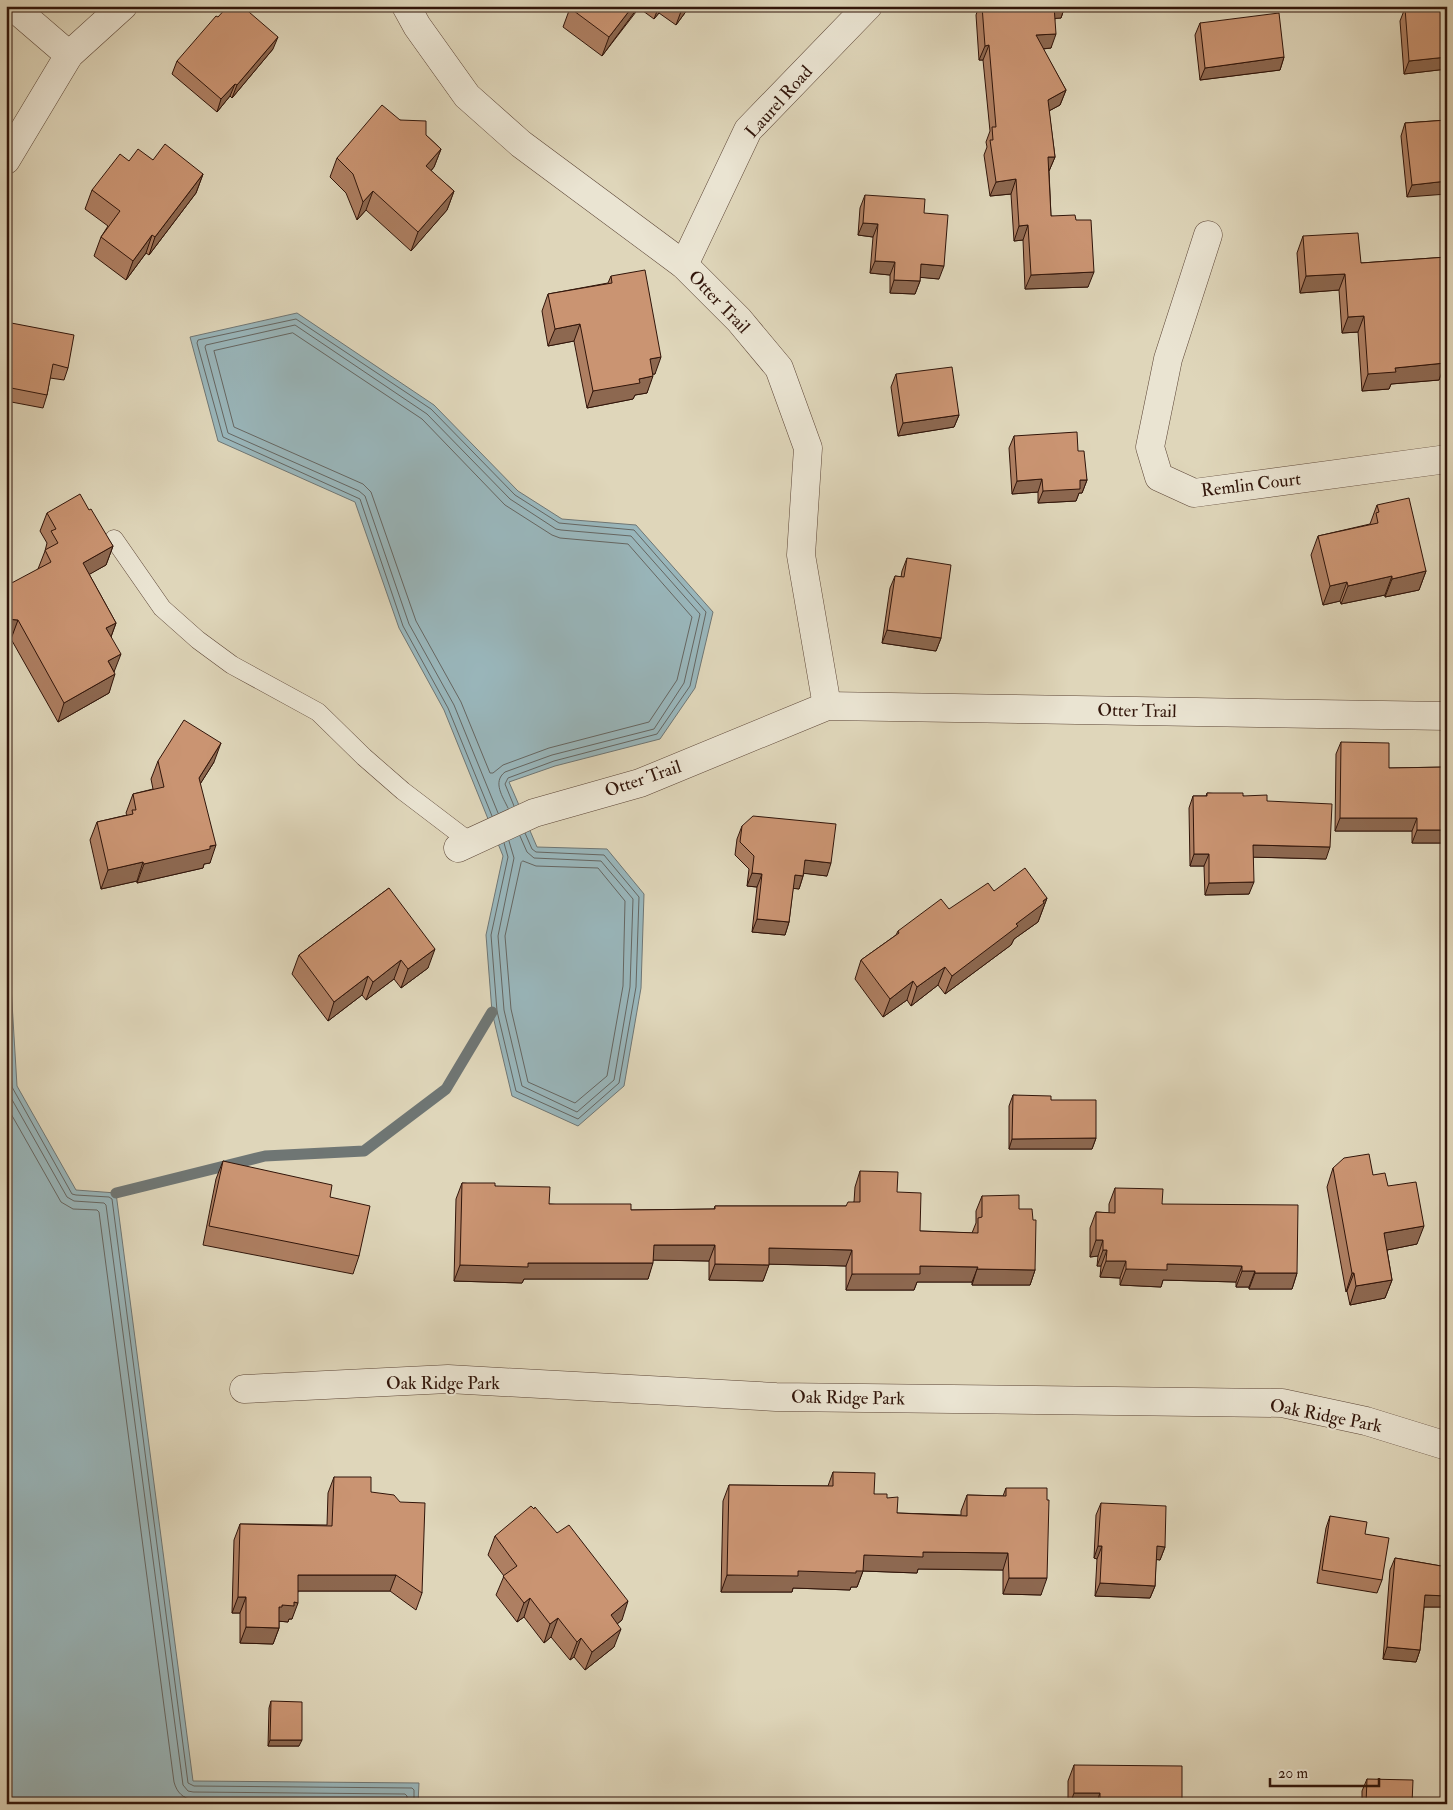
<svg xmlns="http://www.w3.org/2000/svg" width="1453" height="1810" viewBox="0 0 1453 1810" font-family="'IM FELL Double Pica',serif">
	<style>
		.water { fill: #99b6bb; stroke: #6f7674 }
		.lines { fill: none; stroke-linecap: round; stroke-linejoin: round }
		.shore { stroke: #656662; stroke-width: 1 }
		.stream { stroke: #6f7674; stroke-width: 11 }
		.lane-casing { stroke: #5c4536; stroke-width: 19 }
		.street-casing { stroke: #5c4536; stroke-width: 29 }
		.lane { stroke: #eae4d2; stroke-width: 18 }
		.street { stroke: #eae4d2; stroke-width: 28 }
		.wall { fill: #ae7f62; stroke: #31150a }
		.shaded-wall { fill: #8d6850; stroke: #31150a }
		.building { fill: #ca9472; stroke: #31150a }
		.labels { text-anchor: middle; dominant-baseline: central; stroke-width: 4; stroke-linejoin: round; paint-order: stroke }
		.street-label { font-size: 18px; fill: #31150a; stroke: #eae4d2 }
	</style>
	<rect width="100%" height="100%" fill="#dfd6ba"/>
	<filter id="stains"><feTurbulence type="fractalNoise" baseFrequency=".004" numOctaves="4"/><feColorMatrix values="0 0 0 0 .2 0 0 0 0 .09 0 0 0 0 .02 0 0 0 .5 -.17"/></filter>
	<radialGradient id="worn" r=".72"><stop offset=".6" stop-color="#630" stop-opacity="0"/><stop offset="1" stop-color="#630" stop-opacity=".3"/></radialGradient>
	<g class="water">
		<path d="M297,313L434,405L518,491L562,519L636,525L713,612L695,688L660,739L555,766L509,782L537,847L607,849L644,894L641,988L624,1086L578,1126L512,1096L492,1012L486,935L503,856L444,710L399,628L355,502L218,441L190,337Z"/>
		<path d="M6,968L11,986L17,1086L76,1190L116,1193L193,1781L419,1783L418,1804H6Z"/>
	</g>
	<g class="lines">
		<g class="shore">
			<path d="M293,333L422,419L505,505L552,535L560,538L628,544L692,617L677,680L649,722L549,748L503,765L493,773H490L461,702L416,621L371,492L363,484L234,427L214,351Z"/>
			<path d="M498,813L454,705L409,624L365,496L359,491L228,433L205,347L206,345L295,325L427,414L510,499L556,529L561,530L631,536L700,614L684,683L654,729L552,755L505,772C492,782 503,797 508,808"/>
			<path d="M492,816L448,708L403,626L360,499L223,437L197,343L198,340L296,319L431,409L515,495L559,523L634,530L706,612L690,686L657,734L554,761L508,778L505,784L514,806"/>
			<path d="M509,841L514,858L498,936L504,1010L522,1086L577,1112L614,1080L630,987L633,899L601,861L534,858L527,852L520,836"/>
			<path d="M504,843L508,857L491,935L497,1011L516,1091L578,1119L619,1083L636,987L639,897L604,855L536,852L532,849L525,833"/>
			<path d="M523,861L536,866L598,868L625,901L623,986L607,1076L575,1103L528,1082L511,1009L505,936L521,863Z"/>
			<path d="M6,988L12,1087L72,1194L76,1195L109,1197L112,1199L188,1783L194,1786L412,1788L414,1790V1804"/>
			<path d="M6,1089L67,1197L74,1201L104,1203L106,1205L183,1785L188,1791L193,1792L405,1794L407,1796V1804"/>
			<path d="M6,1105L61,1202L73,1209L97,1210L99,1212L174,1782C177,1793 183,1798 193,1800L397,1801L400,1804"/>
		</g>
		<path class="stream" d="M116,1193L265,1156L364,1151L446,1089L492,1012"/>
		<defs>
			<path id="lane" d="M114,539L162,608L198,640L232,665L318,712L364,757L403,791L470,842"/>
			<g id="street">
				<path d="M12,6L69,55"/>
				<path d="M406,6L417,26L467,96L521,144L684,265L739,320L779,368L808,448L801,555L827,706"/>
				<path d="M6,160L69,55L123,6"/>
				<path d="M1208,235L1168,359L1150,447L1159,477L1194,493L1447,459"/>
				<path d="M684,265L748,130L868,6"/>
				<path d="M458,848L534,813L640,783L827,706L1447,716"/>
				<path d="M244,1389L448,1379L776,1397L1282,1403L1366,1421L1447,1446"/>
			</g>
		</defs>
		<use href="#lane" class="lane-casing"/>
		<use href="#street" class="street-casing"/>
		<use href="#lane" class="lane"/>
		<use href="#street" class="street"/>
	</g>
	<g class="wall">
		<path d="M572,6H690L676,25L659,13L654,19L639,8L602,56L563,27L570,8Z"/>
		<path d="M979,6H1065L1061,18H1055L1051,48L1043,49L1066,90L1060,105L1049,111L1055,157L1049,171L1051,216L1076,220L1088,287L1025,289L1023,240L1014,241L1011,194L990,196L984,155L987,147L986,142L990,131L983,60H979L976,15Z"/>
		<path d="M1411,6H1447V69L1404,74L1400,21L1405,8L1411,7Z"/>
		<path d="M1200,23L1284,57L1280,70L1200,80L1195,35Z"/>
		<path d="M273,49L232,98L230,96L217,112L172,74L177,61Z"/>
		<path d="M400,120L426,135L441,149L434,167L431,171L454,191L447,210L411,251L366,210L357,220L346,193L330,177L337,158Z"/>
		<path d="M1447,120L1407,197L1401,136L1405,123Z"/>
		<path d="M153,160L203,174L196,193L149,255L146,253L126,280L94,256L101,237L108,226L85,209L92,190L129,161Z"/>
		<path d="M865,195L939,279L920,277V281L915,294L890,293V275L870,273L873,237L858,235L860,208Z"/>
		<path d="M1303,236L1361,263L1447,257V340L1444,345L1445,363L1439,380L1391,384L1389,389L1362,391L1358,332L1342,333L1339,290L1300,293L1297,253Z"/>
		<path d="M611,276L655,374H652L647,393L635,395L633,399L587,408L574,341L548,346L542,311L548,294L608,283Z"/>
		<path d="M6,322L68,368L64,380L50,378L47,395L43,408L6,401Z"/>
		<path d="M896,374L959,415L954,427L898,436L891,387Z"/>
		<path d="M1014,436L1078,451L1087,480L1082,493H1079L1076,501L1038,503V492L1012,494L1009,448Z"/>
		<path d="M1377,505L1426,571L1419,590L1385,597V595L1341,604L1340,601L1323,605L1311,555L1318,536L1370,524Z"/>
		<path d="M89,510L113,546L106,565L89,574L116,623L111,637L114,672L109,693L58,722L11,639L6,638L38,569L45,551L47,543L40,531L47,513Z"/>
		<path d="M907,558L941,638L936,651L882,643L890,588L895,576L901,577L902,571Z"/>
		<path d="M1341,742L1389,768L1447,767V843H1412V831H1335L1336,754Z"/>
		<path d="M158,761L214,762L200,784L210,863L204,864L203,868L137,883V881L101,889L90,840L97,822L127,815L126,813L133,794L153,789L151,779Z"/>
		<path d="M1207,793L1243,796L1267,801L1326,859L1253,857L1249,894L1205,895L1204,866H1190L1189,808L1193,796H1206Z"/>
		<path d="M742,826L827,876L804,873L799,889L793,888L789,922L785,935L752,932L757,887L747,886L749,869L735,855L737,839Z"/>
		<path d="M389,888L428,968L401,988L394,979L366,1000L362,995L328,1021L292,974L299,955Z"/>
		<path d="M994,891L1047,898L1038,922L1014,939L1011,945L945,994L938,985L911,1006L907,1000L883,1017L855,979L861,960L896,935L898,931Z"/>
		<path d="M1013,1095L1051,1100L1096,1138L1092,1149H1009V1106Z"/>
		<path d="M223,1161L330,1197L359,1256L353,1274L203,1245L216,1179Z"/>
		<path d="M1333,1168L1373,1175L1388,1186L1417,1244L1387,1250L1392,1280L1385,1298L1350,1305L1347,1291L1346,1292L1327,1187Z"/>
		<path d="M860,1171L897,1192L920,1231L972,1233L976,1223V1211L982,1196L1019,1209L1035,1270L1030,1285H972V1282H917L914,1290H846V1266L769,1264L763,1281L709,1280V1261L653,1260L648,1279H524L522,1283L454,1281L456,1199L462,1183L495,1186L549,1204L631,1210L714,1209L715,1206H846L854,1202L855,1187Z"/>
		<path d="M1115,1188L1162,1204L1297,1273L1292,1289H1249V1287H1236V1282L1163,1280L1161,1287L1120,1285V1278L1100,1277L1101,1266H1097L1098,1256L1090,1257V1228L1096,1212L1109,1213V1204Z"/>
		<path d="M833,1472L874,1494L887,1498L897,1513L961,1515V1511L967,1495L1003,1496L1006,1488L1041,1595L1003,1594V1570L918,1569L917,1573L863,1571L857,1587H851L850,1590L793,1588L792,1592H721L723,1501L729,1485L828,1486Z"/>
		<path d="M334,1477L371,1492L422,1593L416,1610L390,1591H298L292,1619H289L288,1622L279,1621V1628L273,1644L240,1643V1613H232L234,1540L240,1524L327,1525L328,1493Z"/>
		<path d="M1101,1503L1165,1547L1160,1560L1156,1559L1155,1586L1150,1598L1095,1596L1097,1559L1094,1558L1096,1515Z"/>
		<path d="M1330,1516L1365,1534L1382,1580L1377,1593L1317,1583L1326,1528Z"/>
		<path d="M495,1536L622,1620L617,1624L614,1647L585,1670L574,1657L570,1660L551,1637L544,1643L524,1617L517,1622L496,1595L504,1576L488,1555Z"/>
		<path d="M1395,1558L1447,1567V1607H1424L1420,1650L1416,1662L1383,1659L1390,1570Z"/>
		<path d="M271,1701L299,1746H268L269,1708Z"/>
		<path d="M1074,1765L1182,1804H1068V1781Z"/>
		<path d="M1367,1779L1412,1804H1362V1791Z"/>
	</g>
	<g class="shaded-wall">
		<path d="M633,6H639L602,56L609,37Z"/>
		<path d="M659,6H661L659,13L654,19Z"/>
		<path d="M683,6H690L676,25Z"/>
		<path d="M1053,6H1065L1061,18L1048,19Z"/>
		<path d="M1056,34L1051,48L1031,50L1036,35Z"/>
		<path d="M278,37L273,49L232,98L237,85Z"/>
		<path d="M989,45L983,60H979L985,46Z"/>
		<path d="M1284,57L1280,70L1200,80L1205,68Z"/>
		<path d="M1447,57V69L1404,74L1409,61Z"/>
		<path d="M235,84L230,96L217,112L221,99Z"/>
		<path d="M1066,90L1060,105L1043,114L1048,100Z"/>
		<path d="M441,149L434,167L419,184L426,166Z"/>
		<path d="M1048,157H1055L1049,171L1043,172Z"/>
		<path d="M203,174L196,193L149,255L155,237Z"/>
		<path d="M1016,179L1011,194L990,196L996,182Z"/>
		<path d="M1447,181V194L1407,197L1412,185Z"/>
		<path d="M373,191L366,210L357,220L363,202Z"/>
		<path d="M454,191L447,210L411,251L418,232Z"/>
		<path d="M863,223L878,224L873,237L858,235Z"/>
		<path d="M1028,225L1023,240L1014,241L1019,226Z"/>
		<path d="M152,235L146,253L126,280L133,261Z"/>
		<path d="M875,261L895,262L890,275L870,273Z"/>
		<path d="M921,264L944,266L939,279L916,277Z"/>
		<path d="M1094,272L1088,287L1025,289L1031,275Z"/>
		<path d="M1345,274L1339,290L1300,293L1306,276Z"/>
		<path d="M894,280L920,281L915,294L890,293Z"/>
		<path d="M1364,316L1358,332L1342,333L1348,317Z"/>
		<path d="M580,324L574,341L548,346L555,329Z"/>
		<path d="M1447,332V341L1437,354L1443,337Z"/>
		<path d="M661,357L655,374L644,375L650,359Z"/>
		<path d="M1445,363L1439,380L1391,384L1389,389L1362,391L1368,374L1395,368Z"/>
		<path d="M653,376L647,393L635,395L633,399L587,408L593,391L639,379Z"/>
		<path d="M959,415L954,427L898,436L903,423Z"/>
		<path d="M1042,479L1038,492L1012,494L1017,481Z"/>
		<path d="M1080,480H1087L1082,493H1079L1076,501L1038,503L1043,491Z"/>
		<path d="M113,546L106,565L76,582L83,563Z"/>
		<path d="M1426,571L1419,590L1385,597L1392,579Z"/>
		<path d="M1392,576L1385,595L1341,604L1348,586Z"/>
		<path d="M1347,582L1340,601L1323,605L1330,586Z"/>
		<path d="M6,619L18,620L11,639L6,638Z"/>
		<path d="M116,623L109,642L106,628Z"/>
		<path d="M887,630L941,638L936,651L882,643Z"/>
		<path d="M121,654L114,672L108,661Z"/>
		<path d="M115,674L109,693L58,722L64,703Z"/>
		<path d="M221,743L214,762L192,797L199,778Z"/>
		<path d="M1340,818H1417L1412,831H1335Z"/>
		<path d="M1417,830H1447V843H1412Z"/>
		<path d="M216,845L210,863L204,864L203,868L137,883L144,864Z"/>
		<path d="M1253,845L1330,847L1326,859L1248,857Z"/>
		<path d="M1194,854H1209L1204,866H1190Z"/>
		<path d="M805,860L831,863L827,876L801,873Z"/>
		<path d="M143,862L137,881L101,889L108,870Z"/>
		<path d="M752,873L762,874L757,887L747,886Z"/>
		<path d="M795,875L803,876L799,889L790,888Z"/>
		<path d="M1254,882L1249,894L1205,895L1209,883Z"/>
		<path d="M1047,898L1038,922L1014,939L1011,945L945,994L952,976L1016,924Z"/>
		<path d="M757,919L789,922L785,935L752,932Z"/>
		<path d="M435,949L428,968L401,988L408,969Z"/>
		<path d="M401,960L394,979L366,1000L373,982Z"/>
		<path d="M945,967L938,985L911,1006L917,987Z"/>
		<path d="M368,976L362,995L328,1021L334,1002Z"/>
		<path d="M913,981L907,1000L883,1017L890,999Z"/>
		<path d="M1096,1138L1092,1149H1009L1012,1139Z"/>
		<path d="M1424,1226L1417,1244L1377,1252L1384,1233Z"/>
		<path d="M1096,1240H1103L1098,1256L1090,1257Z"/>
		<path d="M654,1245H715L709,1261L648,1260Z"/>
		<path d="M769,1248L852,1250L846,1266L763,1264Z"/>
		<path d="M1103,1250H1107L1101,1266H1097Z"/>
		<path d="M1106,1261H1126L1120,1278L1100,1277Z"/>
		<path d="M528,1263H653L648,1279H524L522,1283L454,1281L460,1265Z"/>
		<path d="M715,1264L769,1265L763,1281L709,1280Z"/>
		<path d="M1167,1264L1242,1266L1236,1282L1163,1280L1161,1287L1120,1285L1126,1269Z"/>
		<path d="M920,1266L978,1267L972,1282H917L914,1290H846L852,1274Z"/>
		<path d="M977,1269L1035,1270L1030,1285H972Z"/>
		<path d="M1242,1271H1255L1249,1287H1236Z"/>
		<path d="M1255,1273H1297L1292,1289H1249Z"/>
		<path d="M1352,1273H1354L1347,1291L1346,1292Z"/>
		<path d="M1392,1280L1385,1298L1350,1305L1356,1286Z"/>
		<path d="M1098,1546H1102L1097,1559L1094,1558Z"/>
		<path d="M1157,1546L1165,1547L1160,1560L1152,1559Z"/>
		<path d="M923,1552L1008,1553L1003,1570L918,1569L917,1573L863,1571L857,1587H851L850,1590L793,1588L792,1592H721L727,1575L798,1571L864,1555Z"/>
		<path d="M298,1575H396L390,1591H292Z"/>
		<path d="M1009,1578H1047L1041,1595L1003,1594Z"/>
		<path d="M1100,1583L1155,1586L1150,1598L1095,1596Z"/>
		<path d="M1425,1595L1447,1596V1607H1420Z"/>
		<path d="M238,1597H246L240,1613H232Z"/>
		<path d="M530,1598L524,1617L517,1622L524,1603Z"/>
		<path d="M628,1601L622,1620L604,1634L611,1615Z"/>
		<path d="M294,1602L298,1603L292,1619H289L288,1622L277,1621L279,1607L282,1605Z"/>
		<path d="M558,1618L551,1637L544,1643L550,1624Z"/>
		<path d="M246,1627L279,1628L273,1644L240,1643Z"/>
		<path d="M621,1629L614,1647L585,1670L592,1652Z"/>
		<path d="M581,1638L574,1657L570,1660L577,1642Z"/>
		<path d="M1387,1647L1420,1650L1416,1662L1383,1659Z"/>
		<path d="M270,1740H302L299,1746H268Z"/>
		<path d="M1074,1793H1100L1096,1804H1070Z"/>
	</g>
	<g class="building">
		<path d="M228,6H242L278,37L237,85L235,84L221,99L177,61L216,16L218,17Z"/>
		<path d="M572,6H633L609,37L570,8Z"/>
		<path d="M982,6H1054L1056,34L1036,35L1066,90L1048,100L1055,157H1048L1051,216L1075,215L1076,220H1091L1094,272L1031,275L1028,225L1019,226L1016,179L996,182L990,140H993L992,127H996L989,45L985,46Z"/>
		<path d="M1414,6H1447V57L1409,61L1405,8L1414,7Z"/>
		<path d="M1279,13L1284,57L1205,68L1200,23Z"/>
		<path d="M382,105L400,120L426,121V135L441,149L426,166L454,191L418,232L373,191L363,202L353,174L337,158Z"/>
		<path d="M1447,120V181L1412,185L1405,123Z"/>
		<path d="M165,144L203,174L155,237L152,235L133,261L101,237L120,211L92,190L120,154L129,161L138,149L153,160Z"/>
		<path d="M865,195L925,199L924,213L948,215L944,266L921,264L920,281L894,280L895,262L875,261L878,224L863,223Z"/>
		<path d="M1358,233L1361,263L1447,257V332L1443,337L1445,363L1395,368L1396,372L1368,374L1364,316L1348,317L1345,274L1306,276L1303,236Z"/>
		<path d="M645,270L661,357L650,359L653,376L639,379L640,383L593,391L580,324L555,329L548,294L612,283L611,276Z"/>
		<path d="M6,322L74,335L68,368L53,364L47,395L6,387Z"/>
		<path d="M952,367L959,415L903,423L896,374Z"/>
		<path d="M1077,432L1078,451H1084L1087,480H1080V489L1043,491L1042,479L1017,481L1014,436Z"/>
		<path d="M80,494L89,510L91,509L113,546L83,563L116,623L106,628L121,654L108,661L115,674L64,703L18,620L6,619V586L51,562L45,550L58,543L51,531L56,529L47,513Z"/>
		<path d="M1409,498L1426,571L1392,579V576L1348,586L1347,582L1330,586L1318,536L1378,523L1376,513L1379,512L1377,505Z"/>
		<path d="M907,558L951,565L941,638L887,630L895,576L904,577Z"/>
		<path d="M184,720L221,743L199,778L216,845L210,846V849L144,864L143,862L108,870L97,822L133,814L132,810H136L133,794L164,787L158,761Z"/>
		<path d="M1341,742L1389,743V768L1447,767V830H1417V818H1340Z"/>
		<path d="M1207,793H1243V796L1267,795V801L1332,804L1330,847L1253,845L1254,882L1209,883V854H1194L1193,796H1207Z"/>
		<path d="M753,816L836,824L831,863L805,860L803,876L795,875L789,922L757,919L762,874L752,873L754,856L740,842L742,826Z"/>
		<path d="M1025,868L1047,898L1043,901L1044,903L1016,924L1018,926L952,976L945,967L917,987L913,981L890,999L861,960L899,933L898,931L941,899L949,909L988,883L994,891Z"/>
		<path d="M389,888L435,949L408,969L401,960L373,982L368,976L334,1002L299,955Z"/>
		<path d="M1013,1095L1051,1096V1100H1096V1138L1012,1139Z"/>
		<path d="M1369,1154L1373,1175L1385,1173L1388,1186L1416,1182L1424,1226L1384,1233L1392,1280L1356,1286L1354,1273H1352L1333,1168L1344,1158Z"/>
		<path d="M223,1161L332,1185L330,1197L370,1206L359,1256L209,1226Z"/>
		<path d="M860,1171L898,1172L897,1192L921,1193L920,1231L978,1233V1218L982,1217V1196L1019,1195V1209H1032L1033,1220H1036L1035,1270L977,1269L978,1267L920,1266V1274H852V1250L769,1248V1265L715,1264V1245H654L653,1263H528V1267L460,1265L462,1183H495V1186L550,1187L549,1204H631V1210L715,1209V1206H846L848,1202H860Z"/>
		<path d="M1115,1188L1163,1189L1162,1204L1298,1205L1297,1273H1255V1271H1242V1266L1167,1264V1270L1126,1269V1261H1106L1107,1250H1103V1240H1096V1212L1115,1213Z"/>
		<path d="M833,1472L875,1473L874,1494H887V1498L898,1497L897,1513L967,1516V1495L1006,1496V1488H1047V1500H1049L1047,1578H1009L1008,1553L923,1552V1557L864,1555L863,1571H856V1573L798,1571V1576L727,1575L729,1485L833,1486Z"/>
		<path d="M334,1477H371V1492L394,1495L400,1502L425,1503L422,1593L396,1575H298V1603L294,1602V1606L282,1605V1607H279V1628L246,1627V1597H238L240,1524L332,1526Z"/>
		<path d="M1101,1503L1166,1506L1165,1547L1157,1546L1155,1586L1100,1583L1102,1546H1098Z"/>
		<path d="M531,1506L534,1509L535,1507L557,1533L569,1525L628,1601L611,1615L621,1629L592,1652L581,1638L577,1642L558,1618L550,1624L530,1598L524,1603L503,1576L517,1566L495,1536Z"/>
		<path d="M1330,1516L1367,1522L1365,1534L1389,1538L1382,1580L1322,1570Z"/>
		<path d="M1395,1558L1447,1567V1596L1425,1595L1420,1650L1387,1647Z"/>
		<path d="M271,1701L302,1702V1740H270Z"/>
		<path d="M1074,1765L1182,1766V1804H1100V1793H1074Z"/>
		<path d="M1367,1779L1413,1780L1412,1804H1366Z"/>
	</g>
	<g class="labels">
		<g class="street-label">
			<text transform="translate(779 102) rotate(-48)">Laurel Road</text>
			<text transform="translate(719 302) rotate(46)">Otter Trail</text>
			<text transform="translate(1251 485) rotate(-7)">Remlin Court</text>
			<text transform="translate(1137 711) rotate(1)">Otter Trail</text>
			<text transform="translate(643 779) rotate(-19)">Otter Trail</text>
			<text x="443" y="1383">Oak Ridge Park</text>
			<text transform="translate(848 1398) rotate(1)">Oak Ridge Park</text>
			<text transform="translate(1326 1416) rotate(11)">Oak Ridge Park</text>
		</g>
	</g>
	<rect width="1453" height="1810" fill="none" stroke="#dfd6ba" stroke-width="25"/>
	<rect x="8" y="8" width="1438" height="1795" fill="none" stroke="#31150a" stroke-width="2.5"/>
	<rect x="12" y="12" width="1428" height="1785" fill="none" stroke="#31150a"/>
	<path d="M1270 1778v8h109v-8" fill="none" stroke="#31150a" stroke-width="2.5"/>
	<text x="1278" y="1778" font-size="15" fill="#31150a" stroke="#eae4d2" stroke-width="4" paint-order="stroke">20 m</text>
	<rect width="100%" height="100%" filter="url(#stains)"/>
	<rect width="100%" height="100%" fill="url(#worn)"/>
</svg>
